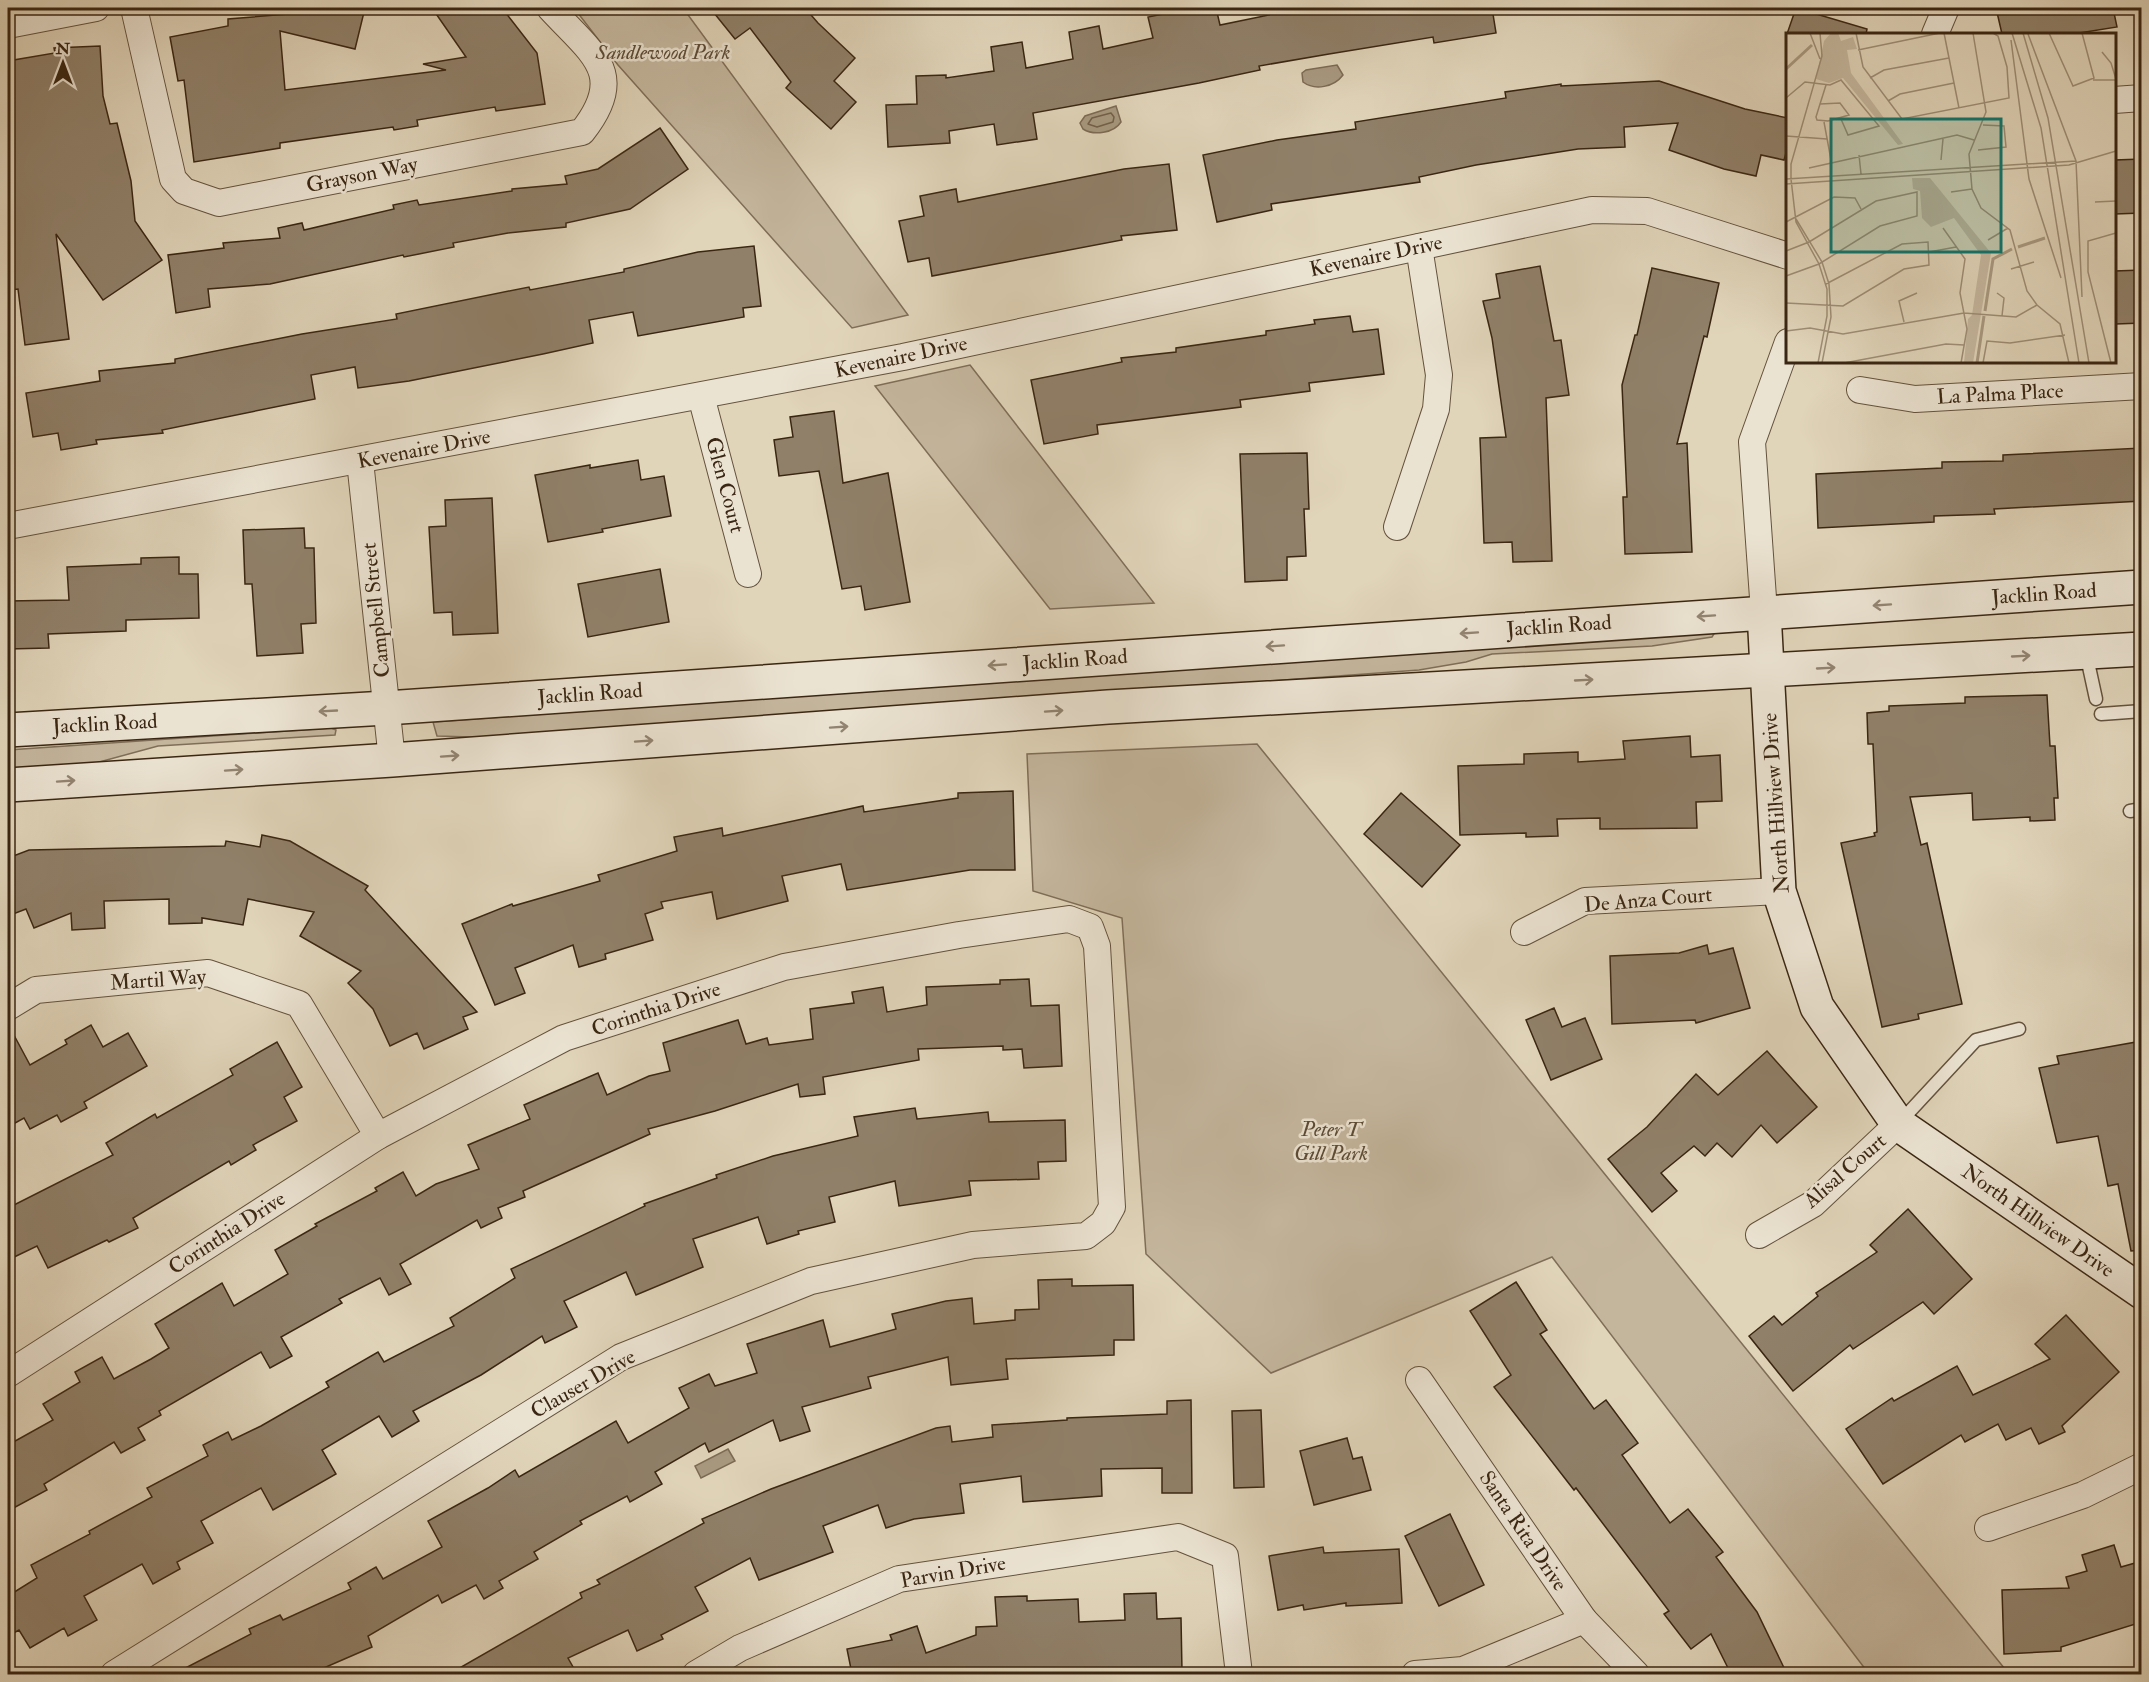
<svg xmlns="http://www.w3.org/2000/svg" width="2149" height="1682" viewBox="0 0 2149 1682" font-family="'IM FELL Double Pica',serif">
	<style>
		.green { fill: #c4b69d; stroke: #7f6e58; stroke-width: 1.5 }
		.water { fill: #a89980; stroke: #7c6b54; stroke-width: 1.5 }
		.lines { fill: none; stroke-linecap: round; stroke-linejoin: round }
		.shore { stroke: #716049; stroke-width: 1.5 }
		.building { fill: #908069; stroke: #3a2612; stroke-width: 1.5 }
		.lane-casing { stroke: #64523c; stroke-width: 15 }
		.street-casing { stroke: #64523c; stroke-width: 28 }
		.secondary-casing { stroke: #3a2612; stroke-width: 36 }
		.lane { stroke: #ebe3d2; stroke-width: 12 }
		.street { stroke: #ebe3d2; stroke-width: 26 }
		.secondary { stroke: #ebe3d2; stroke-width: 33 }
		.oneway { stroke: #928472 }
		.labels { text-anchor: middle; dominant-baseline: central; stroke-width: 5; stroke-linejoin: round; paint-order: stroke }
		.park-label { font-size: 21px; font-style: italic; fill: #5c4a35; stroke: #ebe3d2 }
		.street-label { font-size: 21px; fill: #3a2612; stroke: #ebe3d2 }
		.inset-river { fill: none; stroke: #a89980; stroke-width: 3 }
		.inset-road { fill: none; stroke: #9e8e76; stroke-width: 1.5 }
		.view { fill: #0f766e; fill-opacity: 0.15; stroke: #0f766e; stroke-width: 3 }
		.inset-edge { fill: none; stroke: #3a2612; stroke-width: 3 }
	</style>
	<rect width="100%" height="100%" fill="#e0d4b9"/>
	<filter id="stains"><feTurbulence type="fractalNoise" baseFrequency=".00333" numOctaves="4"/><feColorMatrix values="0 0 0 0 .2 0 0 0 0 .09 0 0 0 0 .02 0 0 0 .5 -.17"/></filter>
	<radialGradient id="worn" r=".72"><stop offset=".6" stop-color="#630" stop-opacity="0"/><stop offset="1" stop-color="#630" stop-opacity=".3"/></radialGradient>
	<g class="green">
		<path d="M574,8H683L908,315L852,328L618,65Z"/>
		<path d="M970,365L1154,603L1050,609L875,386Z"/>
		<path d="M1717,629L1712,637L1652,646L1492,654L1466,662L1419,670L505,738L437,736L433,722Z"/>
		<path d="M331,728L336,730L335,735L158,746L92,764L8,771V750Z"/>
		<path d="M1257,744L2009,1674H1869L1552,1257L1271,1373L1146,1254L1122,918L1033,891L1027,754Z"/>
	</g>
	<g class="water">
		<path d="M1337,65L1343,75C1334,87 1315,91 1303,82L1302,73L1306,70Z"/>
		<path d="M1116,106L1121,122C1114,133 1094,136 1083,129L1080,123L1085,116Z"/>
		<path d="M728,1449L735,1461L701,1478L695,1466Z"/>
	</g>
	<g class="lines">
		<path class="shore" d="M1111,113L1114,117L1113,122L1097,127L1088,124L1092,118Z"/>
	</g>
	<g class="building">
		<path d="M301,8H365L355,49L280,31L285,90L446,70L423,64L466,57L432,8H502L537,53L545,104L496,111L495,107L417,120L418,126L394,130L393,127L280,143V148L194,162L184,80L178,81L170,37L228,26V19L300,13Z"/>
		<path d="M710,8H805L818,23L855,58L834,81L856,102L831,129L786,88L791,82L750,28L735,39Z"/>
		<path d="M1184,8H1216L1220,25L1269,15L1267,8H1300L1302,14L1334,8H1492L1496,33L1434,43L1433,37L1329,54L1259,66L1260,70L1199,83L1033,113L1037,139L997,145L994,124L949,131L950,143L888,147L886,105L917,104L916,76L946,75V78L994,71L991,47L1022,42L1026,68L1073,59L1069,32L1099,26L1103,49L1153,38L1148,17L1184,10Z"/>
		<path d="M1796,8L1867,29L1866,34H1787Z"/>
		<path d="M1996,8H2113L2117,27L2073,34H2002Z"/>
		<path d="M100,46L103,96L110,124L117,123L131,181L135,221L162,260L103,300L56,234L69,339L25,345L18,289L10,290L8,278V61L55,53L54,48Z"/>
		<path d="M1659,81L1745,109L1788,118V146L1784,160L1761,155L1756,176L1724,169L1669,150L1678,123L1624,127L1625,147L1578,149L1476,165L1419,177L1420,182L1271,204L1272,210L1217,222L1203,155L1277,140L1356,129L1355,122L1506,98L1505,92L1561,84V86Z"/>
		<path d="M660,128L688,169L630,209L566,223V227L508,233L453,243L454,247L404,257L403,255L270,284L208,289L210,307L176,313L168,255L224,248L223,243L280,238L278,228L302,223L304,230L394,209L393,205L417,200L419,205L512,191V189L567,184L565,176L598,169Z"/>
		<path d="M2142,159V213L2115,214V160Z"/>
		<path d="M1169,164L1177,230L1121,236L1122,240L932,276L929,258L908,262L899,221L924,216L920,196L956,189L958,202L1124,169Z"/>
		<path d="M754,246L761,306L743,308L744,317L638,336L633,312L589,320L593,343L543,354L409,381L358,388L355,367L311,375L315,399L162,430L163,433L96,440L97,444L61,450L58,433L33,437L26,393L100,381L99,371L175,363V359L302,334L397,319L396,314L529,287L530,290L624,272V269L698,252Z"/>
		<path d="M1540,266L1554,341L1561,340L1569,395L1546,398L1552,561L1513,562L1512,542L1484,543L1480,438L1506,437L1492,338L1483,301L1500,298L1496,274Z"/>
		<path d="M1652,268L1719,283L1707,337L1704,336L1677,444L1687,443L1692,552L1625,554L1623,497H1627L1622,385L1635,335H1637Z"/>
		<path d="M2142,270V323L2116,324L2115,271Z"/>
		<path d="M1350,316L1353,332L1378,329L1384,374L1309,383L1310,391L1240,400L1241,407L1097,425L1098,434L1044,444L1031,380L1122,362L1121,358L1176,352V348L1266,335V331L1315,324L1314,320Z"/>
		<path d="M834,411L843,483L888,473L910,602L865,610L861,586L842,589L819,471L779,476L774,440L793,437L790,417Z"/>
		<path d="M2142,448V501L1994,509L1995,514L1934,516V522L1818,528L1816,474L1942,468V462L2003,461V455Z"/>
		<path d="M1307,453L1309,509H1304L1306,556L1287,557V580L1245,582L1240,454Z"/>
		<path d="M638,460L641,480L664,476L671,516L602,529L603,532L548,542L535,475L590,465V468Z"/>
		<path d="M492,498L498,633L453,635L452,612L434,613L429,527L446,526L445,500Z"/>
		<path d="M304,528L305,548H314L316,623L301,624L303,653L257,656L252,584H245L243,530Z"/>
		<path d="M179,557V574H198L199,618L126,620V631L48,634L49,648L8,649V601L69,600L67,567L141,564V558Z"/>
		<path d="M660,569L669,622L588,637L578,584Z"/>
		<path d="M2047,695L2050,746H2055L2058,798H2054L2055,820L2030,821V817L1973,820L1972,793L1910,797L1921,845L1927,843L1962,1004L1918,1014L1919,1019L1882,1027L1841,843L1875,836L1874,833L1877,832L1873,744H1868L1867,713L1889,711V706L1965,703V697Z"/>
		<path d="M1690,736L1691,757L1720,755L1722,801L1696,802L1697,828L1600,829V818L1557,819L1558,836L1526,837V833L1460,835L1458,766L1524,764V754L1578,752V762L1625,759L1623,741Z"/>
		<path d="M1013,791L1015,870H970L847,890L841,864L782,876L788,901L717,919L712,892L661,902L663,908L645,914L653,940L605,954L606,959L579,967L573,945L515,968L525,993L495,1005L462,924L512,904L513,906L600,881L598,875L677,851L674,837L722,828L723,836L863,806L864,812L958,798V793Z"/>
		<path d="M1401,793L1460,845L1422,887L1364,834Z"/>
		<path d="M262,835L290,841L368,886L365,890L477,1012L463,1017L468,1029L424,1049L417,1033L390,1046L373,1009L348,983L361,971L300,936L314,912L248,899L243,925L202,918V923L169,924V899L104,901L105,928L72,930L71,913L34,928L26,909L8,916V858L29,850L225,846L226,841L260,847Z"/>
		<path d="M1707,945L1709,954L1733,948L1750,1008L1696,1023L1695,1020L1612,1024L1610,956L1679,953Z"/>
		<path d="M1029,979L1031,1006L1059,1005L1062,1066L1024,1068L1022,1049L1003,1050V1046L918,1049L919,1060L823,1077L825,1094L800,1097L798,1084L715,1111L648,1129L650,1134L523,1191L525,1197L498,1208L502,1218L481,1228L477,1220L400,1264L411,1284L389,1295L380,1278L339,1299L342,1303L281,1337L292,1356L270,1368L261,1352L159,1411L161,1415L138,1428L145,1440L121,1453L114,1442L44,1484L47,1490L8,1511V1445L53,1420L43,1404L80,1382L75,1372L102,1357L114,1379L151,1359L169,1348L155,1324L222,1283L234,1306L288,1274L275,1250L317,1226L315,1224L377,1191L375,1188L403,1172L416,1196L436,1184L479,1169L468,1145L530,1119L524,1105L598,1073L607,1095L649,1076L670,1071L663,1043L738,1020L746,1044L767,1038L769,1045L813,1039L810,1009L854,1003L852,992L883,987L887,1012L927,1005L926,987L1000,984V980Z"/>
		<path d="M1554,1008L1562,1027L1585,1018L1602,1059L1551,1080L1526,1020Z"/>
		<path d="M8,1024L30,1065L67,1044L65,1040L91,1025L103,1047L128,1033L147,1066L84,1102L87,1108L61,1122L57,1115L30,1129L24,1118L8,1127Z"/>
		<path d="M2142,1041V1250L2131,1251L2118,1184L2108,1186L2098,1136L2057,1143L2039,1068L2059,1064L2057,1056Z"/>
		<path d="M277,1042L302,1087L284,1097L297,1121L253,1145L256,1150L231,1165L229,1161L133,1218L138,1228L109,1242L107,1240L48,1268L37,1246L8,1260V1208L113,1155L106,1143L155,1114L157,1118L233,1075L230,1069Z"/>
		<path d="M1767,1051L1817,1107L1777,1143L1761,1125L1732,1157L1717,1143L1705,1156L1694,1146L1661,1173L1677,1191L1652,1212L1608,1159L1647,1127L1696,1074L1718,1095Z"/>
		<path d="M915,1108L917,1119L988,1112L989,1122L1065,1120L1066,1161L1038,1162L1039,1179L969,1181L971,1195L899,1206L895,1181L829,1197L835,1222L798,1231L799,1234L767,1244L758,1217L693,1239L703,1267L636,1295L626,1272L564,1301L577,1327L545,1343L542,1336L481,1375L413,1411L419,1421L392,1437L379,1416L322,1450L336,1474L273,1510L261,1488L201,1521L213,1543L177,1562L180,1569L153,1584L142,1564L84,1596L97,1620L68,1636L64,1628L30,1648L19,1630L8,1636V1596L37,1578L31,1565L90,1534L89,1531L152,1497L147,1488L208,1456L203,1445L228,1432L232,1440L261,1426L329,1387L326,1382L378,1352L384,1362L454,1326L450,1318L515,1278L511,1269L645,1206L644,1204L717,1178L716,1175L773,1156L858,1136L854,1117Z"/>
		<path d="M1908,1209L1972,1279L1934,1314L1923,1302L1853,1349L1850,1345L1793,1391L1749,1336L1774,1316L1782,1325L1818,1296L1816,1293L1877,1252L1870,1245Z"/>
		<path d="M1072,1279V1286L1133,1285L1134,1340H1114V1355L1006,1359L1008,1379L951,1385L948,1357L868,1377L871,1388L802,1407L810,1431L780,1441L773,1420L709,1452L705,1443L655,1472L662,1484L630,1502L627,1496L580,1521L582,1524L534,1552L538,1559L499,1581L503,1588L484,1599L476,1585L442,1603L438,1595L368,1636L372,1647L310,1674H174L251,1634L249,1629L280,1615L283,1620L351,1589L348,1583L376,1567L383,1579L442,1547L428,1521L488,1488L515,1470L519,1477L616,1421L628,1443L689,1408L679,1388L709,1374L715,1386L757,1373L747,1344L823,1320L830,1347L896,1329L892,1314L946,1301L972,1298L974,1324L1015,1320V1310L1039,1309L1038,1280Z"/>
		<path d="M1516,1282L1547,1330L1540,1334L1594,1409L1606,1400L1638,1443L1622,1455L1670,1523L1688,1509L1723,1552L1716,1557L1757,1612L1787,1674H1731L1711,1634L1691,1649L1664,1614L1669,1611L1576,1488L1574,1490L1494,1387L1511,1375L1470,1311Z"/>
		<path d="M2066,1315L2119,1372L2062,1426L2065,1432L2039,1444L2031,1428L2006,1440L1998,1424L1965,1442L1961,1435L1883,1484L1846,1429L1892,1398L1894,1401L1957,1366L1973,1395L2050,1359L2035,1344Z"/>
		<path d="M1191,1400L1192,1493H1162V1468L1101,1469L1102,1496L1023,1502L1021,1476L960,1484L964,1513L914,1519L886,1528L878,1505L823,1526L833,1552L759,1580L750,1558L695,1587L708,1611L661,1635L663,1639L637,1651L628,1630L568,1658L577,1674H449L582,1598L580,1593L600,1584L597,1580L704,1523L702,1519L771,1489L936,1428L950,1426L952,1442L993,1437L992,1425L1067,1420V1418L1167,1414V1401Z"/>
		<path d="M1261,1410L1264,1487L1234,1488L1232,1411Z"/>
		<path d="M1347,1438L1353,1459L1362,1457L1371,1490L1314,1505L1300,1451Z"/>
		<path d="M1450,1514L1484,1585L1439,1606L1405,1536Z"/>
		<path d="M2114,1545L2121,1567L2142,1561V1622L2061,1647V1651L2004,1654L2002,1590L2069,1588L2066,1577L2087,1571L2082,1555Z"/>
		<path d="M1323,1547L1324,1553L1399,1549L1402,1603L1346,1606V1603L1304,1610L1303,1605L1278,1610L1269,1556Z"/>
		<path d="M1156,1593L1157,1619L1181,1618L1182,1671L1078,1674H852L847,1649L892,1640L890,1635L917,1626L926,1653L976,1635V1627L997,1626L995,1597L1027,1596V1601L1078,1599L1079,1622L1125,1620L1124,1594Z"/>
	</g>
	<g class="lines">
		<defs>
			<g id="lane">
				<path d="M2086,653L2096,699"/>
				<path d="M2101,714L2142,711"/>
				<path d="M2130,811L2142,809"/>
				<path d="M1899,1123L1976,1040L2019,1029"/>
			</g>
			<g id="street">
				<path d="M134,8L173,179L184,191L219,203L582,132C629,73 591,53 550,8"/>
				<path d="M8,25L96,8"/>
				<path d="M1935,34L1946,8"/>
				<path d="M2114,100L2142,98"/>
				<path d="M1860,390L1915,399L2142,386"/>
				<path d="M701,396L748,574"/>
				<path d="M360,461L392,760"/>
				<path d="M8,526L903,357L1592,210L1647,211L1788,256"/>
				<path d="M1397,527L1436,409L1439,375L1419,247"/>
				<path d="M1764,612L1752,442L1788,342"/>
				<path d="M1524,932L1585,901L1779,891"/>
				<path d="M8,1007L36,990L208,973L299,1004L378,1136"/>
				<path d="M1759,1235L1813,1204L1898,1124"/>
				<path d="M8,1374L378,1136L564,1038L784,967L959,935L1069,919L1090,927L1097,946L1112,1207L1103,1223L1086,1236L973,1245L811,1281L621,1357L114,1674"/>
				<path d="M1419,1380L1584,1620L1636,1674"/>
				<path d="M1988,1528L2083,1495L2142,1466"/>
				<path d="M696,1674L740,1648L899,1579L1178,1537L1225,1556L1239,1674"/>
				<path d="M1415,1674L1463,1670L1584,1620"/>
			</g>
			<g id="secondary">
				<path d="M1764,612L1779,891L1817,1007L1898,1124L2142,1292"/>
				<path d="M8,730L386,708L2142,587"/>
				<path d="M8,785L392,760L1108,707L2142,649"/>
			</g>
		</defs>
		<use href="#lane" class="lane-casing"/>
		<use href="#street" class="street-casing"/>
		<use href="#secondary" class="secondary-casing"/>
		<use href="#lane" class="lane"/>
		<use href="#street" class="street"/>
		<use href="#secondary" class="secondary"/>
	</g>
	<defs><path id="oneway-shaft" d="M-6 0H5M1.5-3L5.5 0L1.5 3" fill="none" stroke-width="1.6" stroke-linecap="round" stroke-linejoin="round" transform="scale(1.5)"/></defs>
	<g class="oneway">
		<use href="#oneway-shaft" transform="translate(1882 605) rotate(176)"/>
		<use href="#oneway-shaft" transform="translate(1706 616) rotate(176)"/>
		<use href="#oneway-shaft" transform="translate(1469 633) rotate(176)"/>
		<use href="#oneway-shaft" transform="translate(1275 646) rotate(176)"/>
		<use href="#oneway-shaft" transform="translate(2021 656) rotate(-3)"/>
		<use href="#oneway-shaft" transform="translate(997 665) rotate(176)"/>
		<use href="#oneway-shaft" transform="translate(1826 668) rotate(-3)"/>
		<use href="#oneway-shaft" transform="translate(1584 680) rotate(-3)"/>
		<use href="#oneway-shaft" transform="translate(328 711) rotate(177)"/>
		<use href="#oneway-shaft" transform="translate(1054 711) rotate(-4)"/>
		<use href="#oneway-shaft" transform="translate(839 727) rotate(-4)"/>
		<use href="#oneway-shaft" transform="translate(644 741) rotate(-4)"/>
		<use href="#oneway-shaft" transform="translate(450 756) rotate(-4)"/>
		<use href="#oneway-shaft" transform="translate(234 770) rotate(-4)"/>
		<use href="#oneway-shaft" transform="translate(66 781) rotate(-4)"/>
	</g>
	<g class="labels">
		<g class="park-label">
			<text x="663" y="52">Sandlewood Park</text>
			<text x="1331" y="1129">Peter T<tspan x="1331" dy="24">Gill Park</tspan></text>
		</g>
		<g class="street-label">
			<text transform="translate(362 175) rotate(-11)">Grayson Way</text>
			<text transform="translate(1376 256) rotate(-12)">Kevenaire Drive</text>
			<text transform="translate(901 357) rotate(-12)">Kevenaire Drive</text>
			<text transform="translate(2000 394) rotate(-3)">La Palma Place</text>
			<text transform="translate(424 449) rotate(-11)">Kevenaire Drive</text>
			<text transform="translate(725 485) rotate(75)">Glen Court</text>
			<text transform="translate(2044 594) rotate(-4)">Jacklin Road</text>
			<text transform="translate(376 610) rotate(-96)">Campbell Street</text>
			<text transform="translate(1559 626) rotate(-4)">Jacklin Road</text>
			<text transform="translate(1075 660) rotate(-4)">Jacklin Road</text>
			<text transform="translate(590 694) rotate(-4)">Jacklin Road</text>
			<text transform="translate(105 724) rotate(-3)">Jacklin Road</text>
			<text transform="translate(1776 803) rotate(-94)">North Hillview Drive</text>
			<text transform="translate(1648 900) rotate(-5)">De Anza Court</text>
			<text transform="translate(158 980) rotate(-4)">Martil Way</text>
			<text transform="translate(656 1009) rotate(-18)">Corinthia Drive</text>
			<text transform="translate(1845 1171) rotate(-41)">Alisal Court</text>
			<text transform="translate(2038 1221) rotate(35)">North Hillview Drive</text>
			<text transform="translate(227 1233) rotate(-33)">Corinthia Drive</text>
			<text transform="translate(583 1384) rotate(-30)">Clauser Drive</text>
			<text transform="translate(1523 1531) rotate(56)">Santa Rita Drive</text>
			<text transform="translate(953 1572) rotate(-10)">Parvin Drive</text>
		</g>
	</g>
	<g transform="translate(1786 33)">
		<rect width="330" height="330" fill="#e0d4b9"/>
		<path d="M45,0H52L55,8L67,4L71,16L61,17L65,40L117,111L112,112L57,45L43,50L30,46L38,8ZM126,145H144L205,220L187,330H178L182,286L186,282L195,222L168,185L145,194L136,185L134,158L127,156Z" fill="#c4b69d"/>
		<path class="inset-river" d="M0,36L26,12M232,214L259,205M199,278L207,226L226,216M191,330L198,283"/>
		<path class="inset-road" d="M24,0L34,26M70,0L77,34L116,86L223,65L221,34L212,3L207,0M158,0L173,75M187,0L200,79L183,121L186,156L195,175L224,197L241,258L251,272L274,291L283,330M226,0L255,95L293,330M237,0L262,85L303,330M263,0L287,53L308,45L296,0M242,1L290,128L296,264M225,7L243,146L275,245M72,17L154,0M316,19L325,30L330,46M84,45L98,37L163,25M307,47H330M0,65L19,49L44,52L55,47L93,93L62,102L55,86M102,68L114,61L168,50M34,71L54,70L63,82L42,88L31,87L30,84L34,71L40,52M38,89L45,127M0,103L41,106M192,117L220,114L218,93L197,92M73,122L75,141M155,127L157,106M23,135L171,102L188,107M0,146L290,128M0,151L283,132L330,118M165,159L186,156M309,169L330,168M10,186L36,229L43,251L45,284L36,330M0,189L48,164L69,165L75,176M157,195L179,226L174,260L181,296L175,330M202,207L222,195M0,218L23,209L90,168L131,159V183L94,193L33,231L0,243M143,219L170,214M225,236L248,229M211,260L218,265L216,283M0,270L57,273L118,236L143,232L142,209L116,211L40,251M118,289L113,268L131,260M0,298L24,295L57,301L178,280L230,284L251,272M32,330L41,283V256L33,231L10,189L5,146V131L36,23L34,0M58,330L160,311L178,312M197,330L201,308L224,310L279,302M325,330L302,239V208L330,200"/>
		<path class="view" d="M45,86H215V219H45Z"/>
		<rect width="330" height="330" class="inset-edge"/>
	</g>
	<rect width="2149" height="1682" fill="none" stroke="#e0d4b9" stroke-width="30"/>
	<rect x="9" y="9" width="2131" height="1664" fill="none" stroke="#3a2612" stroke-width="3"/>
	<rect x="15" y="15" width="2119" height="1652" fill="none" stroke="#3a2612" stroke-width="1.5"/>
	<g transform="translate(63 63)" stroke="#ebe3d2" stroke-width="4.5" paint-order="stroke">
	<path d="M0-4.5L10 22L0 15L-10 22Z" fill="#3a2612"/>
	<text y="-9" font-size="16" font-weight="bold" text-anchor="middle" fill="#3a2612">N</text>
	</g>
	<rect width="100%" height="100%" filter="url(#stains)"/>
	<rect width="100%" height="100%" fill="url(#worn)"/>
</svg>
